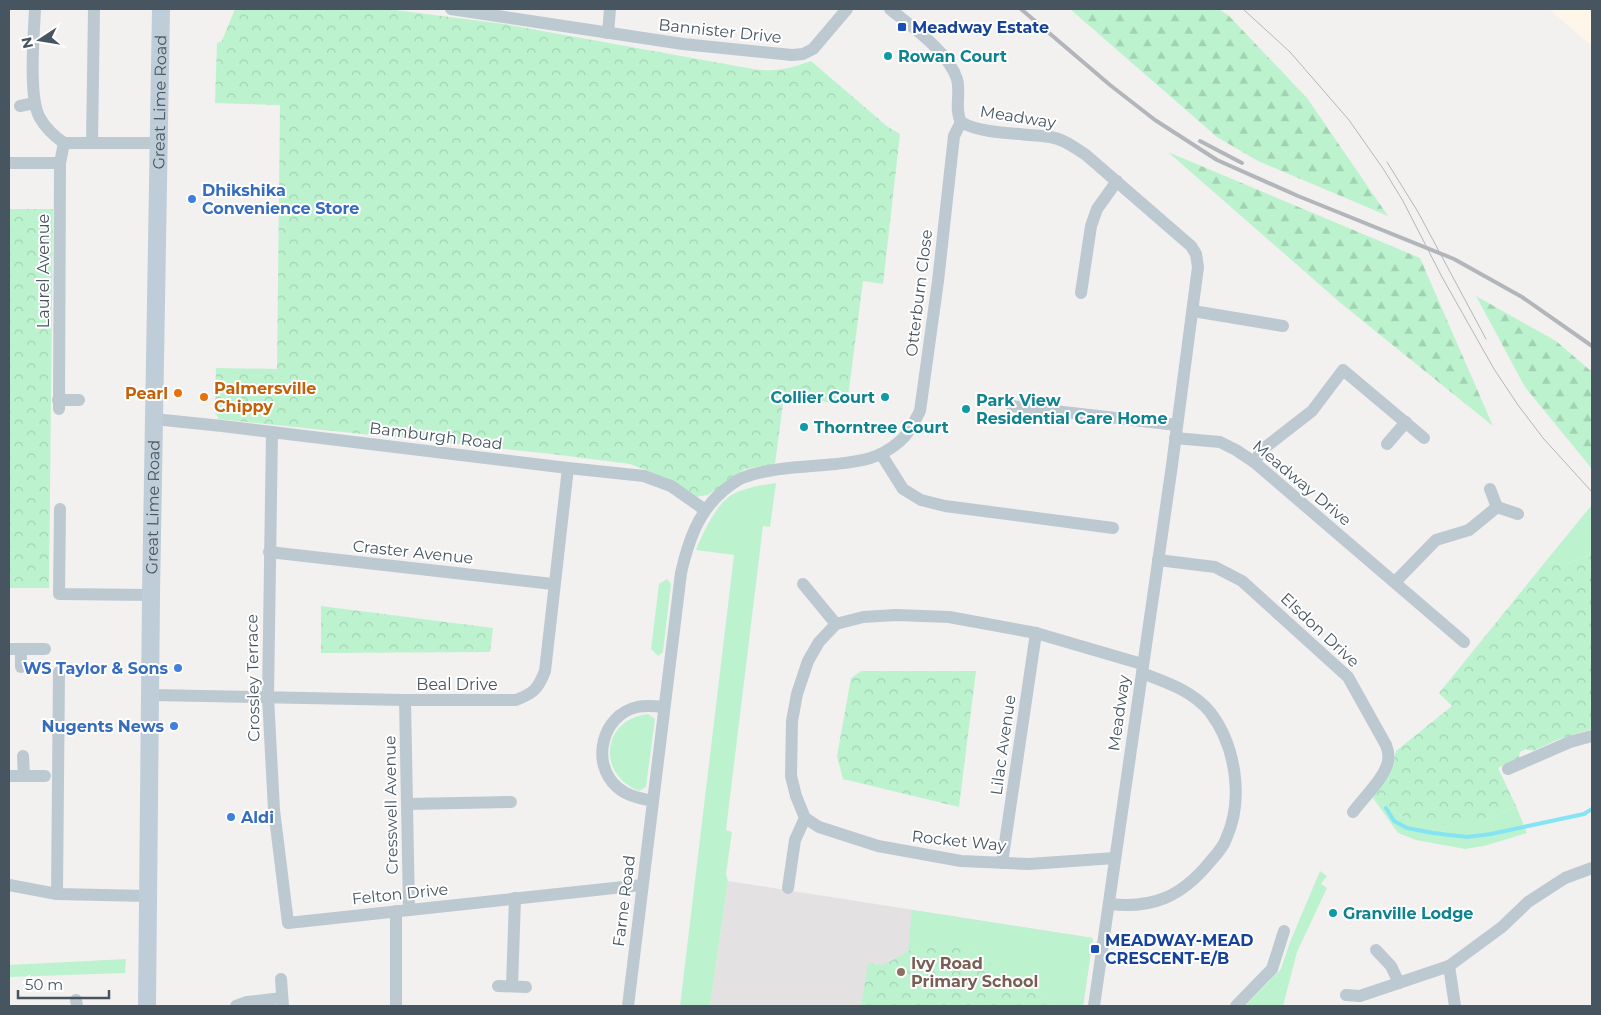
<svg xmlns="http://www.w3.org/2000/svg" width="1601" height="1015" viewBox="0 0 1601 1015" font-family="Montserrat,sans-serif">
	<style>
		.commercial { fill: #fef6e9 }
		.education { fill: #e4e1e2 }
		.green { fill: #bcf3ce }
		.forest { fill: url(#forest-firs) }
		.park { fill: url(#park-crowns) }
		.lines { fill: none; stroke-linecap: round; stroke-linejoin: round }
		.stream { stroke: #85e4f4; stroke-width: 4 }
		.minor { stroke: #bdc9d1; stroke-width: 12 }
		.secondary { stroke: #bfcdd9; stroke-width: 18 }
		.tram { stroke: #b2b6bb; stroke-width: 1 }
		.rail { stroke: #b2b6bb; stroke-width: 4 }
		.transit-dot { fill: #1a4fb4; stroke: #fff; stroke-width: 2 }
		.culture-dot { fill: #0f9aa8; stroke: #fff; stroke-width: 2 }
		.shop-dot { fill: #3f7fe0; stroke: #fff; stroke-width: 2 }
		.food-dot { fill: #e8710a; stroke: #fff; stroke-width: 2 }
		.education-dot { fill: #8d6e63; stroke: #fff; stroke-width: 2 }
		.labels { text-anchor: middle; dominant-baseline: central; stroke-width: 4; stroke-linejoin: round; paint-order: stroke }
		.transit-label { font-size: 16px; font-weight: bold; fill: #164399; stroke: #fff; text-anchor: start }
		.street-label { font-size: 16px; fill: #465560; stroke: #fff }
		.culture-label { font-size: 16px; font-weight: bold; fill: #0d838f; stroke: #fff; text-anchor: start }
		.shop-label { font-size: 16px; font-weight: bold; fill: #366cbe; stroke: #fff; text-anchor: start }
		.food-label { font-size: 16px; font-weight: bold; fill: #c56008; stroke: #fff; text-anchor: start }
		.education-label { font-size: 16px; font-weight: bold; fill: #785e54; stroke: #fff; text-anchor: start }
	</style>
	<defs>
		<pattern id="forest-firs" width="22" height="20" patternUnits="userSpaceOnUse" patternTransform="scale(1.25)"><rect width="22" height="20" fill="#bcf3ce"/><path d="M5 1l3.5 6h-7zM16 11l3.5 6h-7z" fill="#a3d2b3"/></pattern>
		<pattern id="park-crowns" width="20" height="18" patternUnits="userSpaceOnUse" patternTransform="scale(1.25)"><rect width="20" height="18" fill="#bcf3ce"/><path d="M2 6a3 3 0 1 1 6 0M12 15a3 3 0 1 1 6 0" fill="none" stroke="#a3d2b3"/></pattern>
	</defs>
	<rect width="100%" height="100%" fill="#f3f0f0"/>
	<path class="commercial" d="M1549,9H1592V46Z"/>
	<path class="education" d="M728,881L1093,938L1083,1006H710Z"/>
	<g class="green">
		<path d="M776,483L770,527L763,526L726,830L732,832L726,874L728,881L710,1006H680L734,555L696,550C702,535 715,506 730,496C743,488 761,485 776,483Z"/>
		<path d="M1591,506L1592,508V555C1573,560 1567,567 1546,561Z"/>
		<path d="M667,579L671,584L663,652L658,656L651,649L659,584Z"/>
		<path d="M648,714L655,719L646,787L639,791C596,774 602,719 648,714Z"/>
		<path d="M1373,798L1410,821L1484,820L1516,806L1527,833L1484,846L1465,849L1416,840L1398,833Z"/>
		<path d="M1320,871L1327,876L1321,884L1327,888L1297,952L1283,1006H1245L1281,969L1290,942Z"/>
		<path d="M912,910L1093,938L1083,1006H1054V1004L959,943L908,951Z"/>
		<path d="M126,959L125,973L9,977V965Z"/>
	</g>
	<g class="forest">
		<path d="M1070,9H1219L1229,16L1307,98L1388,216L1258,161L1217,137Z"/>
		<path d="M1168,152L1420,258L1493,426L1343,305Z"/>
		<path d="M1476,296L1556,341L1592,372V469L1525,387Z"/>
	</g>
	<g class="park">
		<path d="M235,9H387L504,24L753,69C776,72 789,69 811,61L888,127L900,134L883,284L863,281L847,405L784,396L775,464L745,469L708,495L696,497L669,479L630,464L552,454L219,419L215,413L216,368L277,369L280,105L215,103L217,43L222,41Z"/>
		<path d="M9,209H53L49,588H9Z"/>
		<path d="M1592,555V729L1557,740L1533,751L1526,749L1520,752L1519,758L1498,768L1516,806L1484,820L1439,825L1410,821L1373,798L1391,769L1396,751L1452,706L1439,693L1546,561C1567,567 1573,560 1592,555Z"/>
		<path d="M321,606L493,628L490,652L321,653Z"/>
		<path d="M861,671H976L959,807L843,779L837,756L851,678Z"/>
		<path d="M956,943H959L1054,1004V1006H861L868,963L884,965L908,951Z"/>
	</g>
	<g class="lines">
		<path class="stream" d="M1386,808L1394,821L1407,828L1433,833L1467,837L1491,834L1584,814L1592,809"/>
		<g class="minor">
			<path d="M35,9C34,34 28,98 40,118C46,129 54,136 64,143H160"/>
			<path d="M451,9L683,44L792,55L803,54L813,49L847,9"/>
			<path d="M890,9C912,27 948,51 957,79C961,94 954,109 961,122"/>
			<path d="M608,33L610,9"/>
			<path d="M20,106L35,103"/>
			<path d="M961,122C982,135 1026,133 1050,137C1064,139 1075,148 1086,155L1191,246L1196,254L1198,267L1172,465L1094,1006"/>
			<path d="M92,143L94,9"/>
			<path d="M9,163H60"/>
			<path d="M1081,293L1091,226L1097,209L1117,181"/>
			<path d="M1193,311L1283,326"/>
			<path d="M58,400H79"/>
			<path d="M1012,406L1177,425"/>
			<path d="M59,409L60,163L64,143"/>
			<path d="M154,419L222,426L568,468L644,476L671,486L705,510"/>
			<path d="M272,432L268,697L274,810L288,923L642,885"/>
			<path d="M1175,438L1220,442L1236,450L1254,462L1464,642"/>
			<path d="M1387,444L1406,422"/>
			<path d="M881,454L903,489L921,500L945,506L1113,528"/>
			<path d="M1254,462L1263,449L1312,411L1343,370L1424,438"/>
			<path d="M1490,489L1497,507L1518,514"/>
			<path d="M60,509L59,594L151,595"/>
			<path d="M269,552L553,584"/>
			<path d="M1158,560L1215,567L1242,581L1348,677L1386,745C1388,750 1389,756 1388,761C1385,778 1363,798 1353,812"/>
			<path d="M1395,582L1436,540L1469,530L1497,507"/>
			<path d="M803,584L836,624"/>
			<path d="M9,649H45"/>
			<path d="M21,649V667"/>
			<path d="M151,695L405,700H516C534,693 538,689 545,671L568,468"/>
			<path d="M405,700L409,909"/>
			<path d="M23,756L24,776"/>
			<path d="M1508,769L1570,742L1592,736"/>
			<path d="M9,776H45"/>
			<path d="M652,801C639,798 627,796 617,787C590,763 602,715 637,707C646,705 655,706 664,707"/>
			<path d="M407,804L511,802"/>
			<path d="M1115,858L1029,864L961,861L878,846L819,827L805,818L796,796L791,776L792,721L797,694L808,661L819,642L836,624L863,617L896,615L949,617L1036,633L1142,664"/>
			<path d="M1002,863L1036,633"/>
			<path d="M9,885L57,894L148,896"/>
			<path d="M788,888L795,840L805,818"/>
			<path d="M57,894L59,672"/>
			<path d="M1109,904C1152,909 1181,897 1209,863C1215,856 1223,848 1226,839C1244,800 1236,746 1210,712C1193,691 1166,682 1142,673"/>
			<path d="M396,911V1006"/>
			<path d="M1376,950L1391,966L1399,983"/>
			<path d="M1449,966L1455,1006"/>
			<path d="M281,979L283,1006"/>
			<path d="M498,986L526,987"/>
			<path d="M512,986L515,898"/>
			<path d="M1346,995L1360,996L1449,966L1502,927L1528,902L1565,878L1592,868"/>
			<path d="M76,1000L77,1006"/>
			<path d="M236,1006L247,1002L282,998"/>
			<path d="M628,1006L681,573C688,542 698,512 723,491C729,486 736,481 742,478C771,467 805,467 836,464C861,461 879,459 899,442C909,434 914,422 920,411L938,281L954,136L961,122"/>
			<path d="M1236,1006L1272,969L1284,931"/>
		</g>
		<path class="secondary" id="s1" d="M147,1006L151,595L161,9"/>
		<g class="tram">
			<path d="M1243,9L1290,52L1349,120L1384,170L1403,201L1442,277L1494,369L1518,405L1543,438L1592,492"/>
			<path d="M1387,162L1418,212L1486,339"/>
		</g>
		<g class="rail">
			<path d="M1021,9L1110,85L1155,120L1217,160L1298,196L1454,259L1522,297L1592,346"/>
			<path d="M1200,141L1242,163"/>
		</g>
	</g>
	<g class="transit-dot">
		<rect x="897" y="22" width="10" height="10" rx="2.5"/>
		<rect x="1090" y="944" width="10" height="10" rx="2.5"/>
	</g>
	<g class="culture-dot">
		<circle cx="888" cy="56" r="5"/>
		<circle cx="885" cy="397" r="5"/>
		<circle cx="966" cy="409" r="5"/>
		<circle cx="804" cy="427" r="5"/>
		<circle cx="1333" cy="913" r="5"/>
	</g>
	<g class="shop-dot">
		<circle cx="192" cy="199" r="5"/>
		<circle cx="178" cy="668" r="5"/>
		<circle cx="174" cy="726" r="5"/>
		<circle cx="231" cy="817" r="5"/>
	</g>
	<g class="food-dot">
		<circle cx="178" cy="393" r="5"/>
		<circle cx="204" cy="397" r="5"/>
	</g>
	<circle class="education-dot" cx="901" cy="972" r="5"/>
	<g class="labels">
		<g class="transit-label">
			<text x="912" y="27">Meadway Estate</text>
			<text x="1105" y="940">MEADWAY-MEAD<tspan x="1105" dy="18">CRESCENT-E/B</tspan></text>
		</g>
		<g class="street-label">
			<text transform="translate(720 31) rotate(6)">Bannister Drive</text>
			<text stroke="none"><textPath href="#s1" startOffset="904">Great Lime Road</textPath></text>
			<text transform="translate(1018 117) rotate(9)">Meadway</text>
			<text transform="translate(43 271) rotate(-90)">Laurel Avenue</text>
			<text transform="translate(919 293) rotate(-83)">Otterburn Close</text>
			<text transform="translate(436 436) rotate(7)">Bamburgh Road</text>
			<text transform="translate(1302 483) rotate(40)">Meadway Drive</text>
			<text stroke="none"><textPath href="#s1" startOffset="499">Great Lime Road</textPath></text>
			<text transform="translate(413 552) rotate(6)">Craster Avenue</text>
			<text transform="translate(1320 630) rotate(43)">Elsdon Drive</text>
			<text transform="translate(253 678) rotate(-91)">Crossley Terrace</text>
			<text x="457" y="684">Beal Drive</text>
			<text transform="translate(1119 713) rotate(-82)">Meadway</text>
			<text transform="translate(1003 745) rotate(-82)">Lilac Avenue</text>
			<text transform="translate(391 805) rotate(-91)">Cresswell Avenue</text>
			<text transform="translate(959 841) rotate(6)">Rocket Way</text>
			<text transform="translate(400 894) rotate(-6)">Felton Drive</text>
			<text transform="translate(624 901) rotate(-83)">Farne Road</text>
		</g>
		<g class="culture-label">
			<text x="898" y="56">Rowan Court</text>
			<text x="875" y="397" text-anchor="end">Collier Court</text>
			<text x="976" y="400">Park View<tspan x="976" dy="18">Residential Care Home</tspan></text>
			<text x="814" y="427">Thorntree Court</text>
			<text x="1343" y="913">Granville Lodge</text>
		</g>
		<g class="shop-label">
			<text x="202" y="190">Dhikshika<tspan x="202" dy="18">Convenience Store</tspan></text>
			<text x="168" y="668" text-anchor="end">WS Taylor &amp; Sons</text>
			<text x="164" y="726" text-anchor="end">Nugents News</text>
			<text x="241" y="817">Aldi</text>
		</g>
		<g class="food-label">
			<text x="214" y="388">Palmersville<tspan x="214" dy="18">Chippy</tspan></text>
			<text x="168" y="393" text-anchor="end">Pearl</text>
		</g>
		<g class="education-label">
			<text x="911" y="963">Ivy Road<tspan x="911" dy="18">Primary School</tspan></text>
		</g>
	</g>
	<rect width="1601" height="1015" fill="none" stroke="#465560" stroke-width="20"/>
	<g transform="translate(40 40) rotate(258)" stroke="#ffffff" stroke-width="4" paint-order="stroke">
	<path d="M0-4L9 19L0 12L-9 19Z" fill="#465560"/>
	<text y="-8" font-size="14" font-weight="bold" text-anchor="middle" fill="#465560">N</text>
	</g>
	<path d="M18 990v8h91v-8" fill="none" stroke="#465560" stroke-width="2.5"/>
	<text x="25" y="990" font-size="15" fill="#465560" stroke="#ffffff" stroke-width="4" paint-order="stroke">50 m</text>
</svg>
